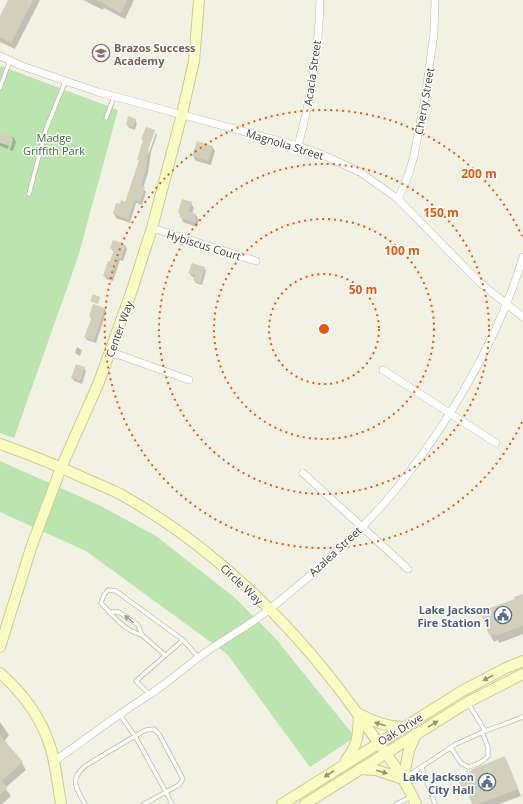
<svg xmlns="http://www.w3.org/2000/svg" width="523" height="804" viewBox="0 0 523 804" font-family="'Open Sans',sans-serif">
	<style>
		.green { fill: #bce4ae }
		.shadow { fill: #0003 }
		.building { fill: #d2d0ba }
		.lines { fill: none; stroke-linecap: round; stroke-linejoin: round }
		.lane-casing { stroke: #bcbba7; stroke-width: 5 }
		.street-casing { stroke: #bcbba7; stroke-width: 8 }
		.secondary-casing { stroke: #cacc93; stroke-width: 12 }
		.lane { stroke: #fff; stroke-width: 3.5 }
		.street { stroke: #fff; stroke-width: 7 }
		.secondary { stroke: #f9fcc3; stroke-width: 10 }
		.oneway { fill: #a1a09a }
		.oneway2 { fill: #959574 }
		.ring { fill: none; stroke: #e8590c; stroke-width: 2; stroke-dasharray: 2 4 }
		.labels { text-anchor: middle; dominant-baseline: central; stroke-width: 3; stroke-linejoin: round; paint-order: stroke }
		.education-label { font-size: 11px; font-weight: bold; fill: #785e54; stroke: #fff; text-anchor: start }
		.street-label { font-size: 11px; fill: #434134; stroke: #fff }
		.park-label { font-size: 11px; fill: #31712b; stroke: #fff }
		.service-label { font-size: 11px; font-weight: bold; fill: #4e5e75; stroke: #fff; text-anchor: end }
		.centre { fill: #e8590c; stroke: #fff; stroke-width: 2 }
		.ring-label { font-size: 12px; text-anchor: middle; font-weight: bold; fill: #e8590c; stroke: #fff; stroke-width: 3; stroke-linejoin: round; paint-order: stroke }
	</style>
	<rect width="100%" height="100%" fill="#f1f1e4"/>
	<g class="green">
		<path d="M1,66L118,110L78,257L14,438L0,433V68Z"/>
		<path d="M0,461L99,505L156,536L234,597L276,639L355,737L310,767L227,654L86,551L0,512Z"/>
	</g>
	<g class="shadow">
		<path d="M9,0H40L15,49L0,42V18Z"/>
		<path d="M83,0H134L125,19L104,8L103,10Z"/>
		<path d="M135,120L137,123L135,130L129,128L127,125Z"/>
		<path d="M146,128L155,132H154L147,152L149,153L156,133L157,135L151,152L148,173L143,188L146,192L142,205L136,203L130,223L116,218L114,214L117,204L121,205L122,202L126,203L140,162L138,159L144,141L142,139Z"/>
		<path d="M0,133L13,137L16,142L13,151L10,150L13,139H11L8,149L0,146Z"/>
		<path d="M212,146L215,151L211,165L196,161L193,156Z"/>
		<path d="M191,203L194,208L192,214L196,215L199,220L197,227L183,222L179,212Z"/>
		<path d="M125,245L127,249L123,261L120,260L113,281L106,279L104,275L111,263L114,252L111,248Z"/>
		<path d="M204,268L206,271L202,285L196,283L194,280L195,278L191,276L190,273Z"/>
		<path d="M94,305L105,309L106,312L96,343L87,340L85,337L92,320L90,316Z"/>
		<path d="M77,347L82,350L80,356L75,353Z"/>
		<path d="M84,368L86,371L82,384L74,381L72,378Z"/>
		<path d="M523,595V634L499,643L498,640L494,642L490,635L516,600Z"/>
		<path d="M0,722L9,735L4,742L22,763L26,770L5,788L11,796L2,804H0Z"/>
		<path d="M505,757L521,796L499,804H473L470,795L466,794L462,787Z"/>
	</g>
	<g class="building">
		<path d="M8,0H33L11,43L0,37V16Z"/>
		<path d="M97,0H127L121,13Z"/>
		<path d="M128,116L136,119L133,127L126,125Z"/>
		<path d="M146,127L155,130L149,147L146,169L141,186L145,187L140,202L135,200L128,219L113,214L116,203L120,204L121,200L125,202L139,160H137L143,140L141,139Z"/>
		<path d="M0,132L13,136L10,146L0,143Z"/>
		<path d="M197,141L213,146L208,161L192,156Z"/>
		<path d="M182,199L192,202L188,211L196,214L194,222L179,217L181,213L178,212Z"/>
		<path d="M113,240L126,245L121,259L118,258L112,278L103,276L108,261H110L114,250L110,248Z"/>
		<path d="M192,263L205,267L200,283L193,280L195,275L188,273Z"/>
		<path d="M93,294L100,297L98,304L90,301Z"/>
		<path d="M93,304L105,308L94,341L84,337L92,317L89,316Z"/>
		<path d="M76,364L85,367L80,381L71,378Z"/>
		<path d="M523,594V626L495,636L494,634L489,635L482,616L486,614L484,610L515,599L514,597Z"/>
		<path d="M0,735L23,762L2,781L7,788L0,795Z"/>
		<path d="M505,756L518,789L478,804H472L466,789L461,787L457,778L470,773L471,770Z"/>
	</g>
	<g class="lines">
		<defs>
			<g id="lane">
				<path d="M0,88L10,60"/>
				<path d="M106,118L114,97"/>
				<path d="M29,194L46,129L65,82"/>
				<path d="M109,612H119L138,625L142,635L165,655"/>
				<path d="M142,635C123,630 114,616 101,603L104,595L108,590L116,591L183,640L136,681L149,694"/>
				<path d="M183,640L199,658"/>
				<path d="M468,703L485,731"/>
				<path d="M120,715L135,736L146,730L154,729L159,734L183,779L179,785L166,792L172,804"/>
				<path d="M451,748L461,763L468,767C476,765 483,762 488,756V747L482,732"/>
				<path d="M422,768L435,804"/>
				<path d="M406,777L456,744L485,731L523,717"/>
				<path d="M85,804C76,788 69,780 85,766L135,736L166,792L144,804"/>
				<path d="M396,804L411,797"/>
			</g>
			<g id="street">
				<path d="M0,56L22,66L98,92L298,146L321,154L360,172L398,199L479,282L523,317"/>
				<path d="M298,146C311,98 319,50 320,0"/>
				<path d="M398,199L408,176L414,156L425,98L434,33L435,0"/>
				<path d="M152,228L256,261"/>
				<path d="M111,352L189,380"/>
				<path d="M383,370L496,443"/>
				<path d="M303,473L408,569"/>
				<path d="M53,762C86,739 118,714 152,693C171,680 189,664 209,650C229,636 251,624 270,609C316,572 369,525 405,478C455,412 499,337 523,257"/>
			</g>
			<g id="secondary">
				<path d="M0,444C28,454 56,465 84,478C96,483 108,488 120,494C218,549 300,631 364,723C383,749 403,775 416,804"/>
				<path d="M0,647L32,545L61,468L99,382L132,290L152,228L182,114L194,61L199,0"/>
				<path d="M0,673C24,694 42,719 51,749C56,767 58,786 61,804"/>
				<path d="M346,760C359,743 358,735 359,714C374,722 387,727 403,727"/>
				<path d="M360,769L376,770L403,779L409,750L416,734"/>
				<path d="M282,804L462,691L506,668L523,661"/>
				<path d="M305,804L468,702L523,674"/>
			</g>
		</defs>
		<use href="#lane" class="lane-casing"/>
		<use href="#street" class="street-casing"/>
		<use href="#secondary" class="secondary-casing"/>
		<use href="#lane" class="lane"/>
		<use href="#street" class="street"/>
		<use href="#secondary" class="secondary"/>
	</g>
	<defs><path id="oneway-solid" d="M-6-.8H1V-3.2L6.5 0L1 3.2V.8H-6Z"/></defs>
	<use class="oneway" href="#oneway-solid" transform="translate(129 619) rotate(-143)"/>
	<g class="oneway2">
		<use href="#oneway-solid" transform="translate(488 678) rotate(153)"/>
		<use href="#oneway-solid" transform="translate(380 724) rotate(-164)"/>
		<use href="#oneway-solid" transform="translate(433 724) rotate(-32)"/>
		<use href="#oneway-solid" transform="translate(382 772) rotate(16)"/>
		<use href="#oneway-solid" transform="translate(329 774) rotate(147)"/>
	</g>
	<g class="ring">
		<circle cx="324" cy="329" r="55"/>
		<circle cx="324" cy="329" r="110"/>
		<circle cx="324" cy="329" r="165"/>
		<path d="M522 422A219 219 0 1 1 522 236"/>
	</g>
	<defs>
		<symbol id="school-ring" viewBox="-11 -11 22 22"><circle r="9.5" fill="#fff" stroke="#8d6e63" stroke-width="1.5"/><path d="M0-5L7-2L0 1L-7-2ZM-4 1L0 2.5L4 1V4Q0 6-4 4Z" fill="#8d6e63"/></symbol>
		<symbol id="civic-ring" viewBox="-11 -11 22 22"><circle r="9.5" fill="#fff" stroke="#5c6f8a" stroke-width="1.5"/><path d="M-.6-6.5H3V-4.5H.6V-3L4-1V1h2V6H-6V1h2V-1L-.6-3ZM-1.2 2.5V6h2.4V2.5Z" fill="#5c6f8a"/></symbol>
	</defs>
	<g fill-rule="evenodd">
		<use href="#school-ring" x="91" y="43" width="20" height="20"/>
		<use href="#civic-ring" x="493" y="605" width="20" height="20"/>
		<use href="#civic-ring" x="477" y="772" width="20" height="20"/>
	</g>
	<g class="labels">
		<g class="education-label">
			<text x="114" y="47">Brazos Success<tspan x="114" dy="13">Academy</tspan></text>
		</g>
		<g class="street-label">
			<text transform="translate(312 73) rotate(-82)">Acacia Street</text>
			<text transform="translate(424 101) rotate(-80)">Cherry Street</text>
			<text transform="translate(285 144) rotate(17)">Magnolia Street</text>
			<text transform="translate(204 245) rotate(17)">Hybiscus Court</text>
			<text transform="translate(119 329) rotate(-70)">Center Way</text>
			<text transform="translate(335 551) rotate(-43)">Azalea Street</text>
			<text transform="translate(242 584) rotate(43)">Circle Way</text>
			<text transform="translate(400 729) rotate(-32)">Oak Drive</text>
		</g>
		<g class="park-label">
			<text x="54" y="137">Madge<tspan x="54" dy="13">Griffith Park</tspan></text>
		</g>
		<g class="service-label">
			<text x="490" y="609">Lake Jackson<tspan x="490" dy="13">Fire Station 1</tspan></text>
			<text x="474" y="776">Lake Jackson<tspan x="474" dy="13">City Hall</tspan></text>
		</g>
	</g>
	<circle cx="324" cy="329" r="6" class="centre"/>
	<g class="ring-label">
		<text x="479" y="178">200 m</text>
		<text x="441" y="217">150 m</text>
		<text x="402" y="255">100 m</text>
		<text x="363" y="294">50 m</text>
	</g>
</svg>
